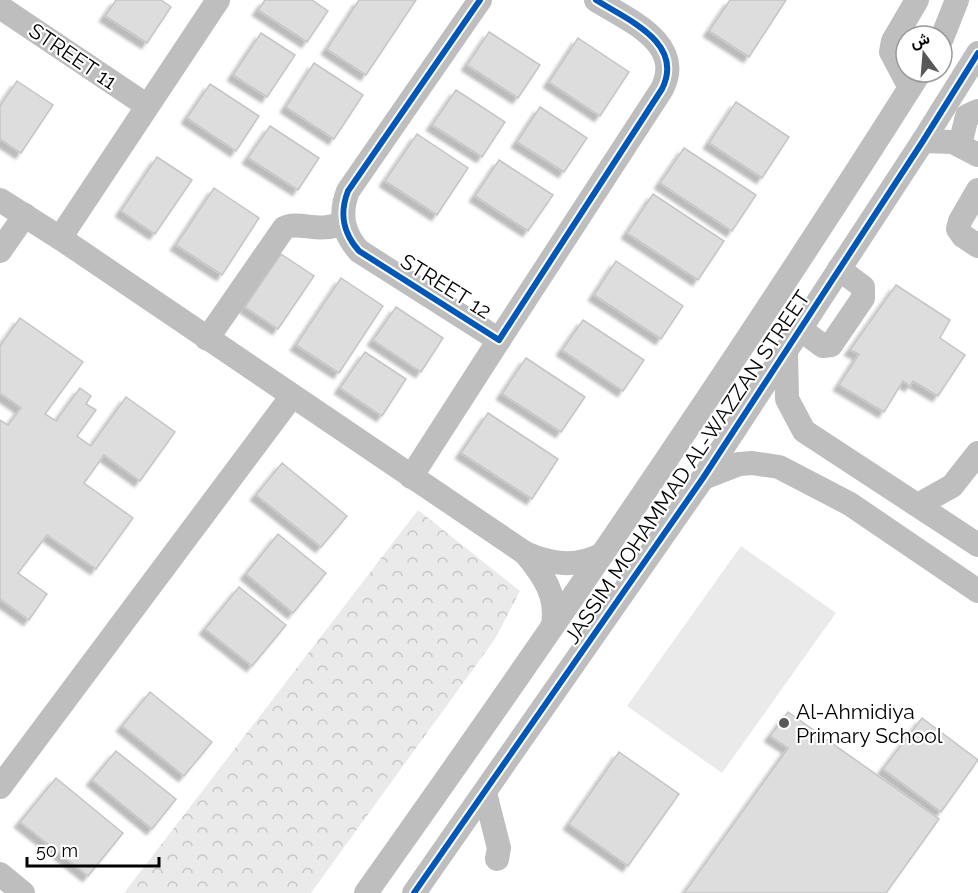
<svg xmlns="http://www.w3.org/2000/svg" width="978" height="893" viewBox="0 0 978 893" font-family="Raleway,Vazirmatn,sans-serif">
	<style>
		.park { fill: url(#park-crowns) }
		.pitch { fill: #eaeaea }
		.building { fill: #ddd; stroke: #c5c5c5; stroke-width: 1.5; filter: url(#shadow) }
		.lines { fill: none; stroke-linecap: round; stroke-linejoin: round }
		.minor { stroke: #bebebe; stroke-width: 24 }
		.cycleway-casing { stroke: #fff; stroke-width: 10 }
		.cycleway { stroke: #0057b8; stroke-width: 6 }
		.poi-dot { fill: #595959; stroke: #fff; stroke-width: 2 }
		.labels { text-anchor: middle; dominant-baseline: central; stroke-width: 4.5; stroke-linejoin: round; paint-order: stroke }
		.street-label { font-size: 21px; fill: #000; stroke: #fff }
		.poi-label { font-size: 21px; fill: #000; stroke: #fff; text-anchor: start }
	</style>
	<defs>
		<pattern id="park-crowns" width="20" height="18" patternUnits="userSpaceOnUse" patternTransform="scale(1.5)"><rect width="20" height="18" fill="#eaeaea"/><path d="M2 6a3 3 0 1 1 6 0M12 15a3 3 0 1 1 6 0" fill="none" stroke="#c7c7c7"/></pattern>
		<filter id="shadow"><feDropShadow dx="-5.5" dy="5.5" stdDeviation="1.5" flood-color="#0004"/></filter>
	</defs>
	<rect width="100%" height="100%" fill="#fff"/>
	<path class="park" d="M418,510L520,591L495,639L311,893H124Z"/>
	<path class="pitch" d="M741,546L836,613L722,773L627,706Z"/>
	<g class="building">
		<path d="M116,0H161L171,7L147,43L105,16Z"/>
		<path d="M265,0H312L328,11L307,42L258,10Z"/>
		<path d="M359,0H416L366,75L327,49Z"/>
		<path d="M730,0H786L749,57L709,31Z"/>
		<path d="M489,32L540,65L518,98L467,65Z"/>
		<path d="M261,33L295,55L267,97L233,75Z"/>
		<path d="M578,38L629,72L600,116L549,82Z"/>
		<path d="M314,63L363,95L334,139L286,107Z"/>
		<path d="M17,81L53,105L21,153L0,139V106Z"/>
		<path d="M210,84L259,116L236,151L187,118Z"/>
		<path d="M456,90L505,122L482,157L432,125Z"/>
		<path d="M736,102L789,137L762,178L709,143Z"/>
		<path d="M540,107L587,138L564,172L517,142Z"/>
		<path d="M270,126L319,158L298,190L248,158Z"/>
		<path d="M417,134L468,168L437,215L385,181Z"/>
		<path d="M684,148L756,195L732,231L660,183Z"/>
		<path d="M157,157L192,180L155,234L121,211Z"/>
		<path d="M499,160L553,195L528,231L475,196Z"/>
		<path d="M214,188L259,218L222,275L176,245Z"/>
		<path d="M653,194L724,241L698,280L627,233Z"/>
		<path d="M281,254L314,276L278,329L245,307Z"/>
		<path d="M616,261L683,306L661,339L594,295Z"/>
		<path d="M341,278L383,306L339,373L296,345Z"/>
		<path d="M896,285L950,320L940,338L965,355L938,396L913,381L910,386L903,381L884,412L839,385L859,354L850,350Z"/>
		<path d="M396,307L443,338L421,372L373,340Z"/>
		<path d="M20,318L83,362L45,414L56,421L80,388L91,396L86,404L96,410L77,436L91,446L126,397L175,432L140,481L104,455L84,483L133,518L96,569L47,535L18,573L47,594L29,620L0,599V420L8,425L21,408L0,393V346Z"/>
		<path d="M583,320L644,360L623,391L562,350Z"/>
		<path d="M365,352L406,379L382,416L340,388Z"/>
		<path d="M526,358L585,397L561,432L502,394Z"/>
		<path d="M488,413L558,459L532,499L461,453Z"/>
		<path d="M282,463L347,516L321,547L256,495Z"/>
		<path d="M278,534L326,573L293,613L246,574Z"/>
		<path d="M239,587L286,625L252,666L205,629Z"/>
		<path d="M150,692L212,742L184,776L122,726Z"/>
		<path d="M788,712L939,819L886,893H684L788,748L770,736Z"/>
		<path d="M922,718L978,760L941,812L883,769Z"/>
		<path d="M116,751L176,799L152,829L92,780Z"/>
		<path d="M619,752L679,794L628,866L569,824Z"/>
		<path d="M56,778L123,833L88,876L20,822Z"/>
	</g>
	<g class="lines">
		<g class="minor">
			<path d="M480,0L348,191C339,214 343,233 359,251L499,340L662,89C685,43 628,20 596,0"/>
			<path d="M0,7L146,105"/>
			<path d="M942,38L957,0"/>
			<path d="M910,88L891,52L893,41L917,0"/>
			<path d="M923,141L953,142L978,155"/>
			<path d="M960,145L967,116L978,111"/>
			<path d="M978,190L960,221L958,229L963,236L978,246"/>
			<path d="M0,200L60,238L525,553C551,564 575,568 601,555"/>
			<path d="M60,238L218,0"/>
			<path d="M0,251L25,215"/>
			<path d="M800,329L823,346L831,345L863,298V287L839,269"/>
			<path d="M207,339L284,228C298,220 319,234 343,223"/>
			<path d="M786,351L787,399L804,431L978,545"/>
			<path d="M411,477L499,340"/>
			<path d="M703,478L739,464L752,463L779,467L850,504L978,591"/>
			<path d="M918,505L952,486L978,453"/>
			<path d="M525,553C543,575 558,595 553,625"/>
			<path d="M0,787L292,396"/>
			<path d="M485,793L499,848L497,859"/>
			<path d="M0,874L23,893"/>
			<path d="M366,893C557,624 744,351 920,72"/>
			<path d="M414,893L703,478L923,141L978,53"/>
		</g>
		<defs>
			<g id="cycleway">
				<path d="M480,0L348,191C339,214 343,233 359,251L499,340L662,89C685,43 628,20 596,0"/>
				<path d="M414,893L703,478L923,141L978,53"/>
			</g>
		</defs>
		<use href="#cycleway" class="cycleway-casing"/>
		<use href="#cycleway" class="cycleway"/>
	</g>
	<circle class="poi-dot" cx="784" cy="723" r="6"/>
	<g class="labels">
		<g class="street-label">
			<text transform="translate(73 56) rotate(34)">STREET 11</text>
			<text transform="translate(446 286) rotate(32)">STREET 12</text>
			<text transform="translate(687 467) rotate(-56)">JASSIM MOHAMMAD AL-WAZZAN STREET</text>
		</g>
		<g class="poi-label">
			<text x="796" y="711">Al-Ahmidiya<tspan x="796" dy="24">Primary School</tspan></text>
		</g>
	</g>
	<g transform="translate(924 54) rotate(344)"><circle r="28" fill="#ffffff" stroke="#999999" stroke-width="1.5"/>
	<path d="M0-4.5L10 22L0 15L-10 22Z" fill="#595959"/>
	<text y="-9" font-size="16" font-weight="bold" text-anchor="middle" fill="#000000">ش</text>
	</g>
	<path d="M27 857v9h132v-9" fill="none" stroke="#000000" stroke-width="3"/>
	<text x="36" y="857" font-size="18" fill="#000000" stroke="#ffffff" stroke-width="4.5" paint-order="stroke">50 m</text>
</svg>
